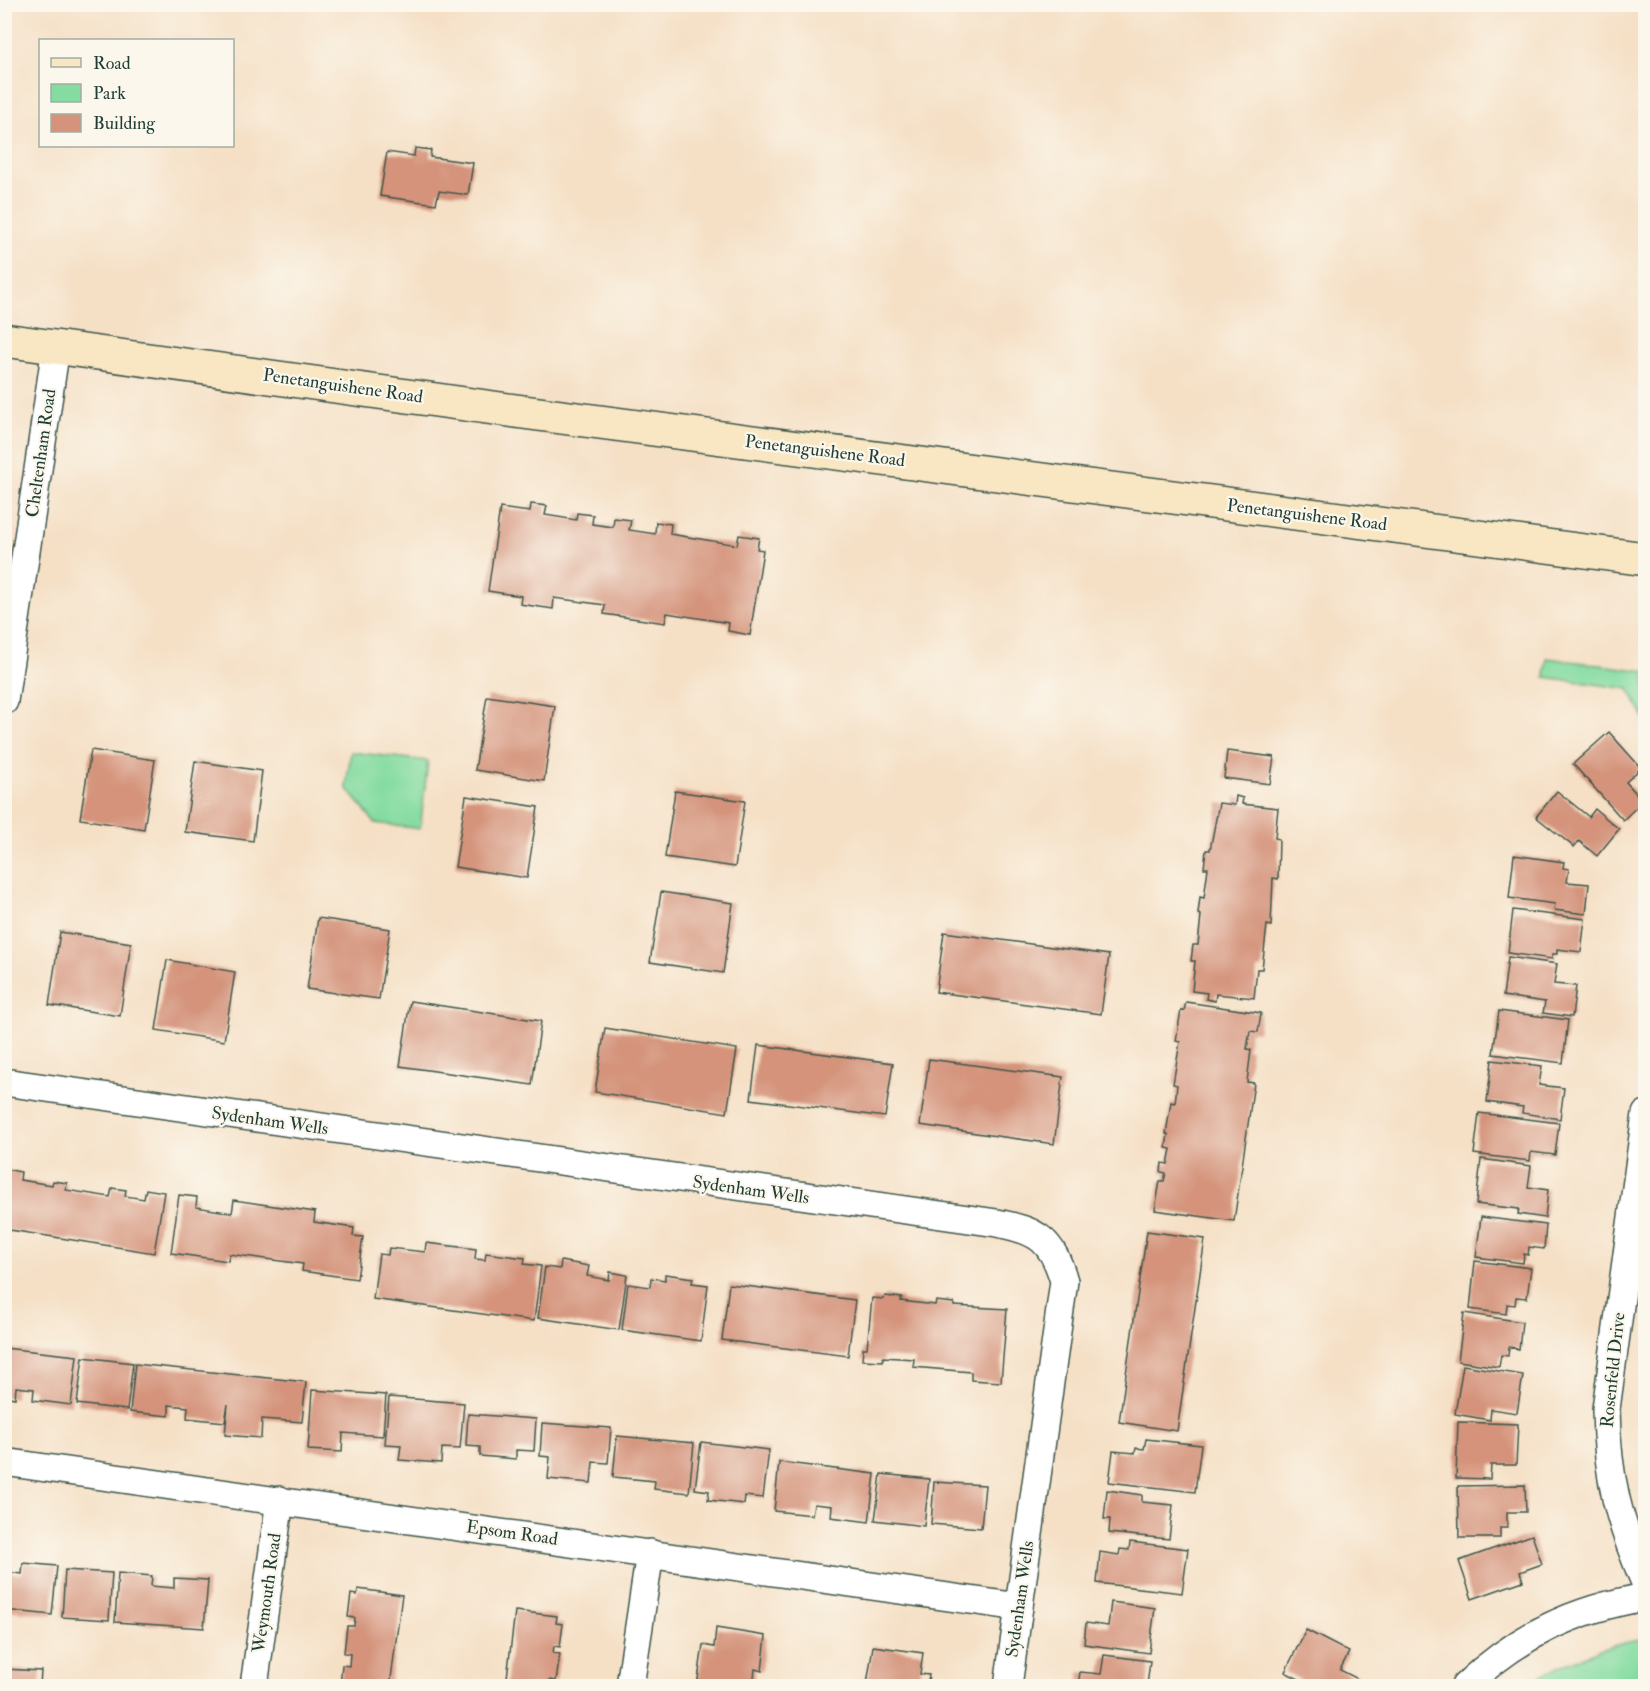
<svg xmlns="http://www.w3.org/2000/svg" width="1650" height="1691" viewBox="0 0 1650 1691" font-family="'IM FELL Double Pica',serif">
	<style>
		.green { fill: #85dca1; stroke: #528c6a; stroke-width: 1.5 }
		.building { fill: #d4937a }
		.lines { fill: none; stroke-linecap: round; stroke-linejoin: round }
		.minor-casing { stroke: #3f554a; stroke-width: 30 }
		.secondary-casing { stroke: #3f554a; stroke-width: 36 }
		.minor { stroke: #fff; stroke-width: 27 }
		.secondary { stroke: #f9e7c3; stroke-width: 33 }
		.labels { text-anchor: middle; dominant-baseline: central; stroke-width: 4.5; stroke-linejoin: round; paint-order: stroke }
		.street-label { font-size: 18px; fill: #1f3d34; stroke: #fbf7ec }
	</style>
	<rect width="100%" height="100%" fill="#fbf7ec"/>
	<filter id="ink" filterUnits="userSpaceOnUse"><feTurbulence type="fractalNoise" baseFrequency=".0167" numOctaves="2"/><feDisplacementMap in="SourceGraphic" scale="12" xChannelSelector="R" yChannelSelector="G"/><feConvolveMatrix kernelMatrix="1 2 1 2 8 2 1 2 1" color-interpolation-filters="sRGB"/></filter>
	<filter id="wash" filterUnits="userSpaceOnUse"><feTurbulence type="fractalNoise" baseFrequency=".008" numOctaves="4" result="noise"/><feDisplacementMap in="SourceGraphic" scale="24" xChannelSelector="R" yChannelSelector="G"/><feGaussianBlur stdDeviation="1.35" result="paint"/><feColorMatrix in="noise" values="0 0 0 0 0 0 0 0 0 0 0 0 0 0 0 0 0 1.4 0 .05"/><feComposite in="paint" operator="in"/></filter>
	<g filter="url(#wash)">
		<rect width="100%" height="100%" fill="#f5e0c6"/>
		<g class="green">
			<path d="M1547,658L1645,671V720L1629,689L1545,677Z"/>
			<path d="M351,752L428,761L420,829L375,823L346,787Z"/>
			<path d="M1645,1639V1686H1525C1562,1662 1602,1646 1645,1639Z"/>
		</g>
		<g id="blocks">
			<g class="building">
				<path d="M415,148L431,150L430,157L473,163L468,195L439,191L436,204L380,196L387,152L414,156Z"/>
				<path d="M531,504L547,506L545,515L576,520L577,513L593,515L592,524L613,527L614,518L631,520L629,530L655,534L656,522L671,524L670,534L737,545L739,535L759,538L757,549L763,550L750,635L728,631L729,623L667,613L665,623L604,614L605,605L554,598L553,609L520,604L521,596L488,591L500,508L530,512Z"/>
				<path d="M487,696L555,706L544,781L475,770Z"/>
				<path d="M1609,732L1641,768L1626,782L1643,801L1623,820L1573,764Z"/>
				<path d="M91,750L155,760L144,829L80,819Z"/>
				<path d="M1227,751L1274,757L1270,784L1224,778Z"/>
				<path d="M195,761L262,771L253,841L185,832Z"/>
				<path d="M675,791L745,801L735,867L665,857Z"/>
				<path d="M1557,791L1589,817L1595,809L1619,829L1597,856L1579,841L1574,847L1536,817Z"/>
				<path d="M466,796L538,807L527,878L455,867Z"/>
				<path d="M1236,796L1243,798L1242,804L1278,808L1275,838L1279,839L1278,879L1273,878L1271,926L1267,925L1262,969H1257L1254,998L1216,994L1215,1001L1206,999L1207,993L1192,991L1195,961H1191L1193,945H1198L1201,915L1198,914L1200,897L1204,898L1208,868H1204L1206,850H1210L1219,803L1235,805Z"/>
				<path d="M1514,855L1564,862L1563,868L1569,869L1567,882L1589,884L1586,914L1554,910L1555,904L1509,898Z"/>
				<path d="M661,892L733,903L723,973L650,962Z"/>
				<path d="M1513,910L1585,919L1581,952L1557,949V954H1552V959L1508,953Z"/>
				<path d="M318,918L390,929L379,999L307,989Z"/>
				<path d="M60,932L131,943L120,1016L49,1005Z"/>
				<path d="M944,932L1109,955L1101,1014L936,992Z"/>
				<path d="M1508,957L1557,964L1554,984L1576,986L1572,1017L1543,1013L1545,1002L1503,996Z"/>
				<path d="M167,960L235,972L224,1041L156,1030Z"/>
				<path d="M410,1001L541,1021L532,1085L400,1066Z"/>
				<path d="M1186,1002L1261,1013L1258,1032L1250,1031L1247,1049L1251,1050L1247,1082L1254,1083L1234,1221L1155,1210L1160,1181H1164L1166,1173L1161,1172L1162,1163L1168,1164L1171,1149L1166,1148L1168,1134H1166L1171,1102L1175,1103L1177,1085L1173,1084L1180,1042L1176,1041L1181,1010L1184,1011Z"/>
				<path d="M1499,1011L1568,1020L1563,1063L1493,1054Z"/>
				<path d="M605,1028L737,1049L727,1113L595,1092Z"/>
				<path d="M758,1045L893,1063L885,1117L751,1099Z"/>
				<path d="M929,1059L1063,1077L1054,1144L920,1125Z"/>
				<path d="M1492,1060L1542,1066L1539,1085L1564,1088L1560,1119L1522,1113L1523,1107L1487,1102Z"/>
				<path d="M1479,1113L1559,1123L1555,1155L1531,1152L1530,1161L1474,1154Z"/>
				<path d="M1481,1159L1531,1166L1528,1187L1548,1190L1545,1218L1518,1214L1519,1209L1476,1204Z"/>
				<path d="M5,1169L21,1172L20,1180L52,1185L53,1181L67,1183L66,1190L110,1197L112,1188L126,1190L125,1196L144,1199L146,1189L164,1192L154,1253L4,1229Z"/>
				<path d="M179,1195L197,1197L196,1207L232,1213L234,1200L315,1212L314,1222L354,1228L353,1236L363,1237L357,1279L302,1271L303,1264L229,1254L228,1261L171,1253Z"/>
				<path d="M1481,1217L1546,1225L1544,1249L1529,1247L1528,1255L1524,1254L1523,1263L1476,1257Z"/>
				<path d="M1147,1231L1205,1239L1177,1431L1119,1422Z"/>
				<path d="M426,1243L476,1249L475,1259L485,1260L486,1253L525,1258L524,1264L541,1266L534,1321L373,1299L379,1254L388,1255L389,1248L425,1252Z"/>
				<path d="M561,1261L589,1266L587,1276L609,1280L610,1272L627,1275L619,1330L538,1318L545,1267L560,1269Z"/>
				<path d="M1475,1261L1531,1268L1527,1298L1516,1297L1515,1305L1507,1304L1506,1314L1470,1309Z"/>
				<path d="M665,1274L693,1278L692,1283L708,1285L701,1341L622,1330L628,1284L650,1287L651,1278L665,1280Z"/>
				<path d="M729,1284L855,1300L848,1356L722,1340Z"/>
				<path d="M885,1296L902,1298L901,1301L935,1305L936,1301L954,1303V1306L1007,1309L1001,1382L971,1380V1372L913,1367L914,1359L883,1357V1361L862,1360L863,1348H867L872,1298L884,1299Z"/>
				<path d="M1464,1313L1522,1322L1519,1349L1509,1347L1508,1356L1501,1355L1499,1367L1458,1361Z"/>
				<path d="M4,1348L77,1356L71,1405L33,1400L34,1389L16,1387L15,1398L4,1396Z"/>
				<path d="M83,1357L133,1363L127,1410L77,1404Z"/>
				<path d="M135,1364L306,1382L302,1422L262,1419L261,1438L225,1435L228,1404L225,1422L187,1418L188,1407L169,1405V1416L130,1412Z"/>
				<path d="M1463,1365L1523,1375L1517,1413L1491,1409L1490,1420L1455,1414Z"/>
				<path d="M312,1390L386,1395L383,1436L343,1433L342,1452L308,1450Z"/>
				<path d="M389,1397L464,1403L460,1449L442,1448L441,1463L399,1460L401,1445L385,1444Z"/>
				<path d="M468,1414L536,1419L534,1451L516,1450V1459L480,1456V1447L466,1446Z"/>
				<path d="M1458,1422L1518,1424L1516,1465H1491L1490,1479L1456,1478Z"/>
				<path d="M542,1423L611,1428L608,1463L593,1462L591,1483L548,1479L550,1457L540,1456Z"/>
				<path d="M617,1436L694,1443L689,1493L654,1489L655,1481L613,1477Z"/>
				<path d="M1146,1439L1201,1445L1195,1492L1109,1482L1113,1451L1135,1453L1136,1448L1144,1449Z"/>
				<path d="M701,1442L769,1450L763,1498L745,1496L744,1504L708,1500L709,1491L695,1489Z"/>
				<path d="M779,1462L875,1474L869,1522L831,1517L832,1506L814,1504L812,1515L774,1511Z"/>
				<path d="M881,1474L929,1479L924,1526L875,1520Z"/>
				<path d="M934,1482L985,1485L981,1528L931,1524Z"/>
				<path d="M1525,1485L1526,1512H1507V1528H1500V1538H1459L1458,1486Z"/>
				<path d="M1107,1490L1142,1495V1502L1173,1505L1169,1539L1109,1533L1110,1519H1104Z"/>
				<path d="M1532,1535L1542,1564L1520,1572L1523,1581L1472,1599L1459,1561Z"/>
				<path d="M1130,1542L1188,1549L1182,1593L1097,1583L1100,1552L1119,1555L1120,1549L1129,1550Z"/>
				<path d="M23,1563L57,1566L52,1615L4,1610V1572L22,1574Z"/>
				<path d="M65,1570L112,1573L109,1620L62,1617Z"/>
				<path d="M118,1573L152,1576L151,1586L174,1588V1578L208,1580L204,1628L115,1622Z"/>
				<path d="M358,1589L402,1595L390,1686H340L342,1665L349,1666L350,1654L344,1653L347,1626H354L355,1618L348,1617L351,1594L357,1595Z"/>
				<path d="M1111,1602L1155,1608L1149,1653L1084,1644L1086,1623L1108,1626Z"/>
				<path d="M515,1611L557,1616L556,1623L563,1624L560,1647L554,1646L553,1653L560,1654L556,1681L550,1680L549,1686H506Z"/>
				<path d="M716,1628L766,1636L762,1671L755,1669L753,1686H697L703,1645L714,1647Z"/>
				<path d="M1306,1630L1349,1652L1340,1670L1362,1681L1359,1686H1312L1285,1672Z"/>
				<path d="M873,1646L923,1653L920,1674L929,1675L927,1686H876L867,1684Z"/>
				<path d="M1104,1655L1150,1661L1147,1686H1078L1080,1672L1101,1674Z"/>
				<path d="M4,1669L41,1671L40,1686H4Z"/>
				<path d="M129,1683L153,1685V1686H129Z"/>
			</g>
		</g>
	</g>
	<g filter="url(#ink)">
		<use href="#blocks" fill-opacity="0" stroke="#3f554a" stroke-width="1.5"/>
		<g class="lines">
			<defs>
				<g id="minor">
					<path d="M4,701L56,347"/>
					<path d="M4,1082L997,1223C1039,1231 1052,1240 1064,1281L1008,1686"/>
					<path d="M1646,1114L1606,1409C1607,1479 1619,1522 1646,1585"/>
					<path d="M4,1462L1019,1607"/>
					<path d="M254,1686L280,1500"/>
					<path d="M630,1686L650,1553"/>
					<path d="M1465,1686C1518,1636 1573,1609 1646,1597"/>
				</g>
				<path id="secondary" d="M4,340L501,409L1646,559"/>
			</defs>
			<use href="#minor" class="minor-casing"/>
			<use href="#secondary" class="secondary-casing"/>
			<use href="#minor" class="minor"/>
			<use href="#secondary" class="secondary"/>
		</g>
	</g>
	<g class="labels">
		<g class="street-label">
			<text transform="translate(343 386) rotate(8)">Penetanguishene Road</text>
			<text transform="translate(825 451) rotate(7)">Penetanguishene Road</text>
			<text transform="translate(41 453) rotate(-82)">Cheltenham Road</text>
			<text transform="translate(1307 515) rotate(7)">Penetanguishene Road</text>
			<text transform="translate(270 1121) rotate(8)">Sydenham Wells</text>
			<text transform="translate(751 1190) rotate(8)">Sydenham Wells</text>
			<text transform="translate(1613 1370) rotate(-84)">Rosenfeld Drive</text>
			<text transform="translate(512 1533) rotate(8)">Epsom Road</text>
			<text transform="translate(267 1593) rotate(-82)">Weymouth Road</text>
			<text transform="translate(1020 1599) rotate(-82)">Sydenham Wells</text>
		</g>
	</g>
	<rect width="1650" height="1691" fill="none" stroke="#fbf7ec" stroke-width="24"/>
	<rect x="39" y="39" width="195" height="108" fill="#fbf7ec" stroke="#a3ada2" stroke-width="1.5"/>
	<rect x="51" y="58" width="30" height="9" fill="#f9e7c3" stroke="#a3ada2" stroke-width="1.5"/>
	<text x="93" y="69" font-size="18" fill="#1f3d34">Road</text>
	<rect x="51" y="84" width="30" height="18" fill="#85dca1" stroke="#a3ada2" stroke-width="1.5"/>
	<text x="93" y="99" font-size="18" fill="#1f3d34">Park</text>
	<rect x="51" y="114" width="30" height="18" fill="#d4937a" stroke="#a3ada2" stroke-width="1.5"/>
	<text x="93" y="129" font-size="18" fill="#1f3d34">Building</text>
</svg>
